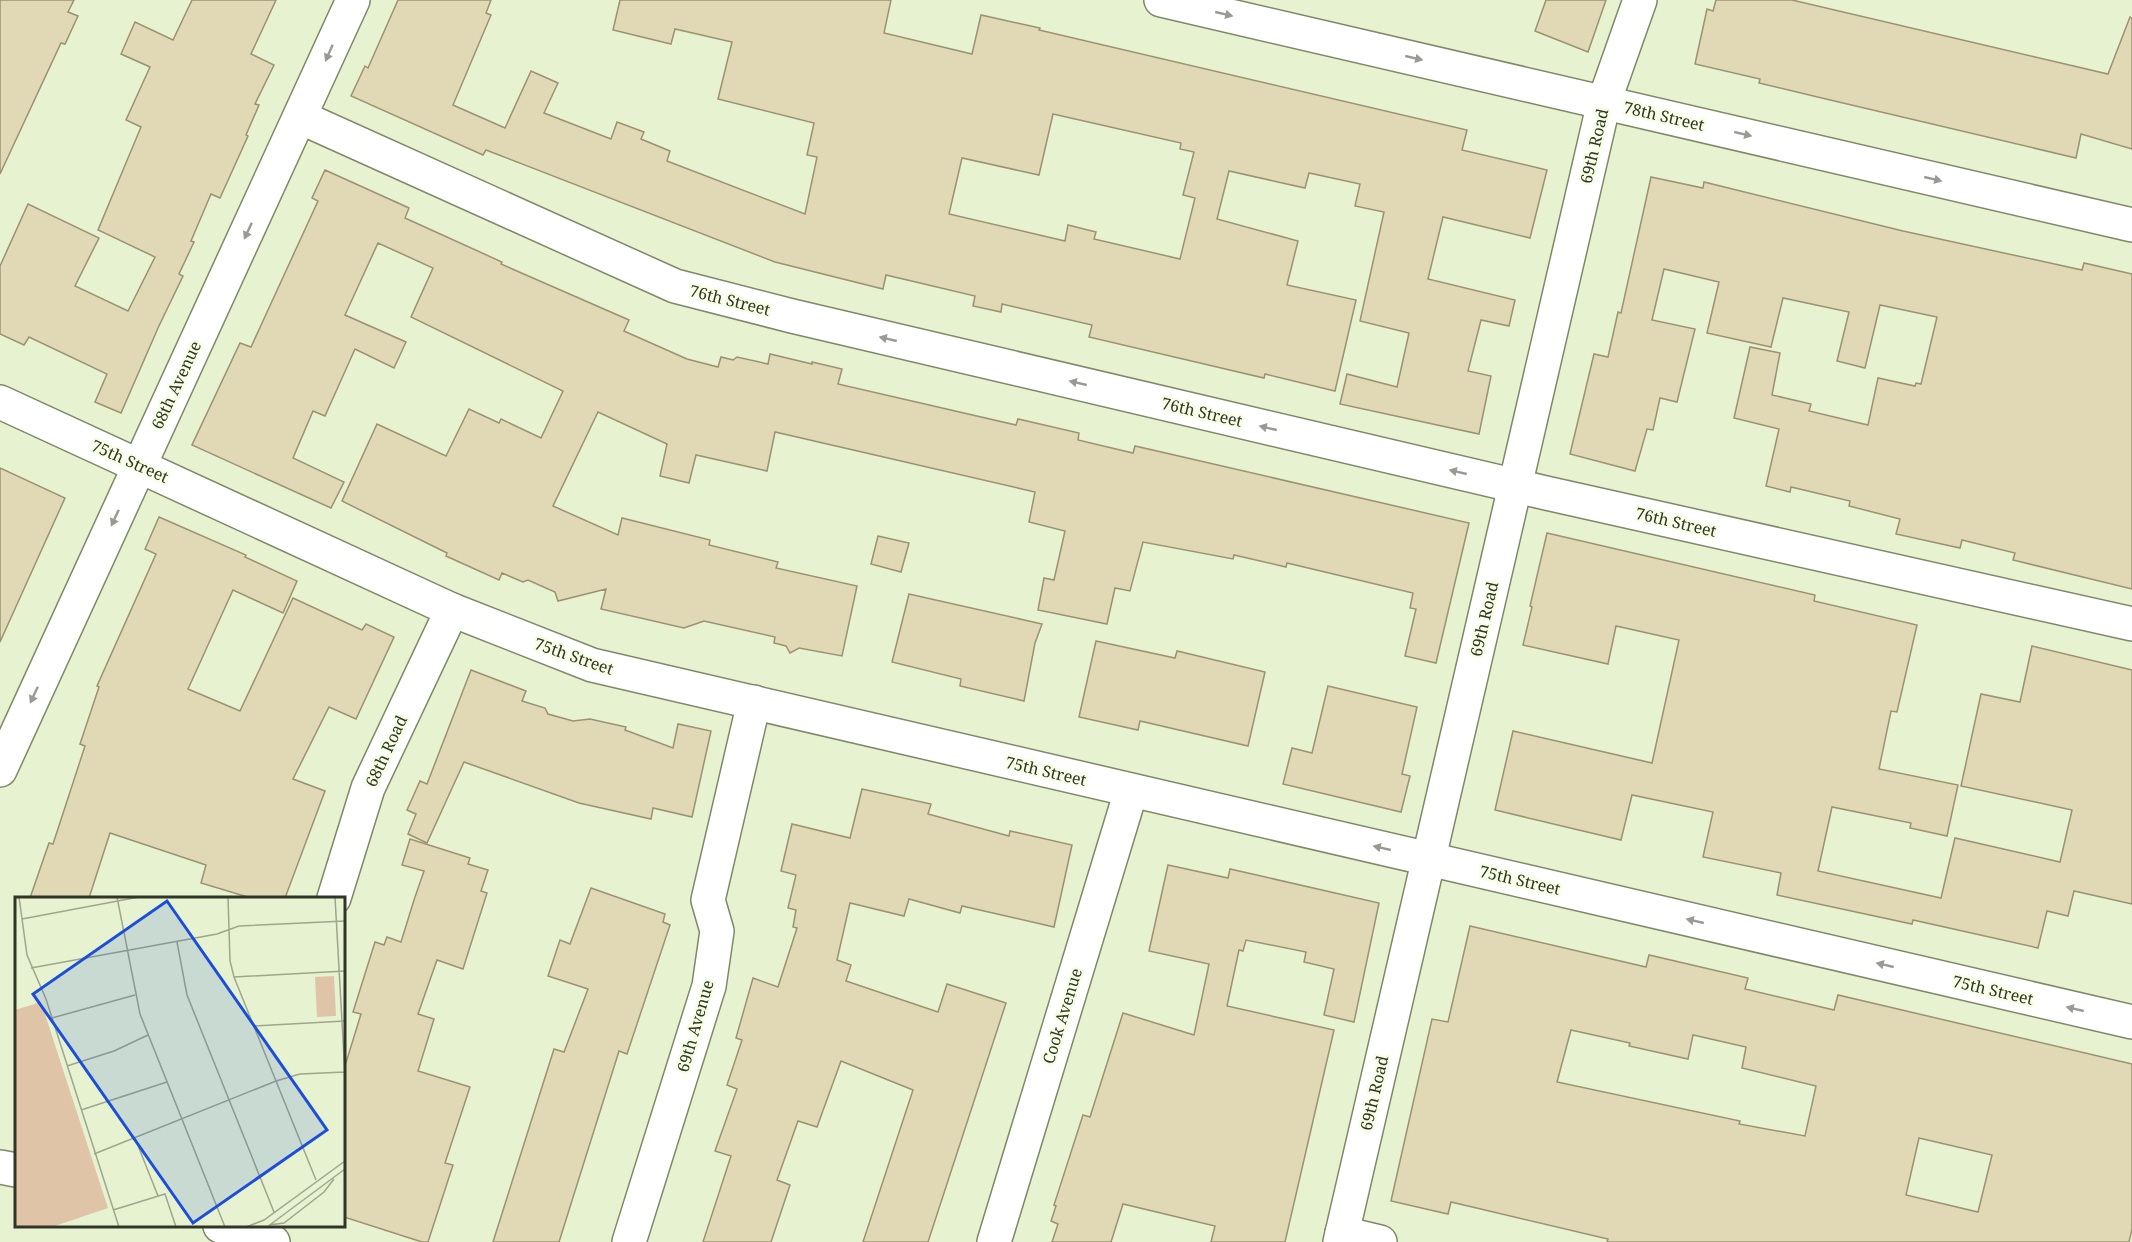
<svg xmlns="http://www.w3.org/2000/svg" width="2132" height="1242" viewBox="0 0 2132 1242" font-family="'Noto Serif',serif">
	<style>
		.building { fill: #e1d9b6; stroke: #9b9272; stroke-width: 1.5; fill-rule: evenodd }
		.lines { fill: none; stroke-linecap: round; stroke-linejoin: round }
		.minor-casing { stroke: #7f8869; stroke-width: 36 }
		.minor { stroke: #fff; stroke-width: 33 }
		.oneway { fill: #989a94 }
		.labels { text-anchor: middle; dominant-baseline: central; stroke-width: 5; stroke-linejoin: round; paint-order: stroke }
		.street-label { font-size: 16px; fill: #313528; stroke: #f6fee3 }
		.inset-road { fill: none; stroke: #9ea68d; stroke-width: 1.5 }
		.view { fill: #1d4ed8; fill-opacity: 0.15; stroke: #1d4ed8; stroke-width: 3 }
		.inset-edge { fill: none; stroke: #313528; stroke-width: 3 }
	</style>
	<rect width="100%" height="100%" fill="#e7f2d0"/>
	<g class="building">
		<path d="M0,0H74L68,12L78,16L65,44L61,43L0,174Z"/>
		<path d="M192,0H276L251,54L274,65L255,104L259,105L246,135L248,136L220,198L211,194L191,241L194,242L179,274L183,276L158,328L121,413L95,402L107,374L29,337L24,345L0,334V266L28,204L99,238L75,286L128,311L155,257L98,230L141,127L126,120L150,67L121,54L135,22L173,40Z"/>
		<path d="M398,0H491L486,13L491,15L453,105L505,128L531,71L558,83L544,113L611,139L617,122L644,132L641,139L670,151L667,161L805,214L817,157L807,155L814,123L718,99L732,42L675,29L671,44L613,30L620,0H891L884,33L972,54L981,15L1040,28L1039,30L1467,130L1462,150L1547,170L1530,238L1443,217L1428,279L1515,300L1509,326L1481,320L1468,371L1491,376L1479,434L1340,404L1347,374L1397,387L1409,333L1360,321L1384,212L1355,206L1360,184L1309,173L1305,188L1229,171L1217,219L1298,241L1287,285L1356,300L1335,391L1265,374L1264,378L1089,337L1092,325L1002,304L1001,312L973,306L975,296L886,275L883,289L775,262L486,150L483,155L351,96L365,66L368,68ZM1053,114L1181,143L1180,149L1194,152L1183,195L1195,198L1180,259L1094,239L1096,232L1068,225L1065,241L949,214L962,158L1039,175Z"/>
		<path d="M1546,0H1606L1588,52L1535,31Z"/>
		<path d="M1716,0H1792L2108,74L2130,17L2132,18V149L2081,134L2076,158L1826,99L1759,83L1760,79L1695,64L1707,9L1713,11Z"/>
		<path d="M325,170L409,208L405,218L502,262L501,264L629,320L624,331L687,359L718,367L721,357L733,360L737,357L768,364L770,354L812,364V362L842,369L838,384L1016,425L1018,419L1079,433L1078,440L1133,453L1135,446L1469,523L1436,663L1405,656L1416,609L1410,608L1413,593L1287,563L1286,567L1234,555L1233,559L1143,542L1130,591L1115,588L1107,624L1038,610L1044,578L1054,580L1065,531L1029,522L1035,492L775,432L767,471L696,455L689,483L660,476L667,444L598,412L553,506L618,535L622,518L710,540L709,545L778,562L776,568L857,586L842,656L799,648L790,653L786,646L774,643L775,637L704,621L684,628L601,609L606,589L558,601L555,592L528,580L523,582L502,573L499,580L446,556L447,553L342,501L377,424L446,456L469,409L499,423L501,419L541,438L563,391L411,317L433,268L378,243L345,315L406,342L394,368L355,349L325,416L313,411L293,458L344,482L331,508L192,445L240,343L251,347L318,201L312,198Z"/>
		<path d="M1651,177L1703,188L1704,182L1903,231L2082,270L2084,263L2132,274V589L2013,560L2015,553L1962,540L1960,548L1896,534L1900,519L1849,506L1850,501L1791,487L1790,492L1766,486L1779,429L1734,418L1750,347L1780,353L1772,395L1811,404L1809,411L1868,425L1878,378L1915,386L1916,383L1921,384L1937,317L1880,305L1865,368L1837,361L1849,312L1783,298L1771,347L1707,333L1719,282L1664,269L1652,320L1695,329L1677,402L1660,398L1653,430L1647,429L1635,471L1570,454L1594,354L1608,357L1618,312L1621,313Z"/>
		<path d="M0,468L65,498L0,642Z"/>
		<path d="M159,517L246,555L245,557L297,581L283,613L233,590L188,689L240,711L293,598L362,630L366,624L394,637L356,719L329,707L293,779L325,791L285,898H251L201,883L206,865L110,833L89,898H30L49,843L53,844L85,746L80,744L99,687L97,686L156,554L145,549Z"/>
		<path d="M1547,533L1815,595L1814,601L1917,625L1897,712L1891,711L1879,769L1958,785L1947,836L1910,828L1911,823L1832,807L1818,871L1941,898L1955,838L2060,862L2072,810L1961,786L1981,694L2020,702L2032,646L2132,670V904L2074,891L2068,916L2047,911L2038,948L1913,920L1912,924L1777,895L1781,873L1703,857L1713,812L1632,795L1621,840L1495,810L1513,731L1652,763L1679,640L1616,626L1608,664L1523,645L1532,607L1530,606Z"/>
		<path d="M878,536L909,543L901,572L871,564Z"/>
		<path d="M909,594L1042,624L1035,643L1024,701L960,686L961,679L892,662Z"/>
		<path d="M1096,641L1175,658L1177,651L1265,672L1248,746L1140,721L1138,730L1079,717Z"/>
		<path d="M471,670L526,691L522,701L545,708L548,714L573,721L590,719L626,727L625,730L673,748L678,724L711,731L692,817L653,808L651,819L579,803L464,762L427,843L408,834L416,814L407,810L420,781L427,784Z"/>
		<path d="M1328,686L1417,707L1402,774L1410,776L1401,812L1283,784L1292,748L1312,753Z"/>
		<path d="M862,789L931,804L928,814L1009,836L1010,831L1072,845L1054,927L962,906L960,913L909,899L904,916L850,903L837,960L851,965L846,981L938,1012L947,984L1006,1003L928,1242H863L913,1090L841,1061L817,1127L798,1121L777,1180L790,1185L771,1242H703L731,1156L715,1151L737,1089L727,1085L742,1040L736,1038L753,978L778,987L797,928L793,927L796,910L788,908L796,875L781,871L792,824L850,838Z"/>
		<path d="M410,839L470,858L468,864L488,870L481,891L487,893L463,969L437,960L418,1014L434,1019L418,1071L470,1087L445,1163L453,1165L428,1242H422L344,1217V1069L361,1014L353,1012L375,942L384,945L387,937L401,942L414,900L424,871L402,865Z"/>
		<path d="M1168,865L1228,878L1230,869L1379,903L1354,1022L1324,1015L1334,969L1304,962L1306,952L1246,940L1243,951L1239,950L1227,1006L1334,1030L1285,1242H1211L1215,1226L1123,1204L1111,1242H1052L1058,1224L1051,1221L1056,1206L1054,1205L1083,1115L1090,1117L1123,1013L1194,1035L1209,964L1149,951Z"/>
		<path d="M591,888L665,914L663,922L670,925L627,1054L619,1051L559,1242H493L554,1049L564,1052L588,989L548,976L560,940L570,944Z"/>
		<path d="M1470,926L1646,967L1649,955L1748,978L1745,989L1834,1010L1838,995L2132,1064V1229L2129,1242H1607L1608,1239L1451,1202L1448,1214L1391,1201L1432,1019L1448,1022ZM1571,1030L1630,1043L1629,1046L1688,1059L1693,1035L1746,1047L1742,1068L1816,1086L1805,1136L1739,1124L1740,1121L1557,1082ZM1919,1138L1992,1155L1978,1212L1906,1195Z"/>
	</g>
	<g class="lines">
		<defs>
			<g id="minor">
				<path d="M1161,0L2132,225"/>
				<path d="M300,117L675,286L792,316L1546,493L2132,624"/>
				<path d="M0,402L452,610L592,665L2132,1022"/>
				<path d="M0,770L353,0"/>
				<path d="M334,898L368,788L452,610"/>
				<path d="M0,1167L16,1170"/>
				<path d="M220,1226L273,1242"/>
				<path d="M1342,1233L1380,1242"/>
				<path d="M629,1242L709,986L717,931L708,900L754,702"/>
				<path d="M994,1242L1131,791"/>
				<path d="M1340,1242L1604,102L1640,0"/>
			</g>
		</defs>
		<use href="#minor" class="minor-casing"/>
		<use href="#minor" class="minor"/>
	</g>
	<defs><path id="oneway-solid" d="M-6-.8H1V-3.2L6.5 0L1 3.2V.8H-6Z" transform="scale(1.5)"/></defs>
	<g class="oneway">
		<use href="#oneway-solid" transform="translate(1224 14) rotate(13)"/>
		<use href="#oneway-solid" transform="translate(329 53) rotate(114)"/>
		<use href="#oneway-solid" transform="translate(1414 58) rotate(13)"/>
		<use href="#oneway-solid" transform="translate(1743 134) rotate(13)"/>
		<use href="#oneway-solid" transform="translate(1933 179) rotate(13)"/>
		<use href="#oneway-solid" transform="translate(248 231) rotate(115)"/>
		<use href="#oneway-solid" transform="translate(888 339) rotate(-167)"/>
		<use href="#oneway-solid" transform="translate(1078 383) rotate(-167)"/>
		<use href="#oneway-solid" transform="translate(1268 428) rotate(-167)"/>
		<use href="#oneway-solid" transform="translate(1458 472) rotate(-167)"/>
		<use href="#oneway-solid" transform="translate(115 518) rotate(115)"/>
		<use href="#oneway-solid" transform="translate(34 695) rotate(115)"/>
		<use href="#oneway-solid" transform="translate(1382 848) rotate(-167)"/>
		<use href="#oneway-solid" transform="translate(1695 921) rotate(-167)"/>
		<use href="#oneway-solid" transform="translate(1885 965) rotate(-167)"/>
		<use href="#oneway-solid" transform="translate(2075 1009) rotate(-167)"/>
	</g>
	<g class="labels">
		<g class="street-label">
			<text transform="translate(1664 116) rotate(13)">78th Street</text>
			<text transform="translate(1594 146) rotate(-77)">69th Road</text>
			<text transform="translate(730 300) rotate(14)">76th Street</text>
			<text transform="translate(176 385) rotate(-65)">68th Avenue</text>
			<text transform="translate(1202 412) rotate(13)">76th Street</text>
			<text transform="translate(130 461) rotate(24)">75th Street</text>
			<text transform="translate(1676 522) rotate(13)">76th Street</text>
			<text transform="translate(1484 619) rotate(-77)">69th Road</text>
			<text transform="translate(574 656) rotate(19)">75th Street</text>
			<text transform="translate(386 751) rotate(-65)">68th Road</text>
			<text transform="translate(1046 771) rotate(13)">75th Street</text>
			<text transform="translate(1520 880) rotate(13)">75th Street</text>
			<text transform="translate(1993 990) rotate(13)">75th Street</text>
			<text transform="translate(1062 1016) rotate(-73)">Cook Avenue</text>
			<text transform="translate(695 1026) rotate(-74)">69th Avenue</text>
			<text transform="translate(1374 1093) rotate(-77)">69th Road</text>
		</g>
	</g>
	<g transform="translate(15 897)">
		<rect width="330" height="330" fill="#e7f2d0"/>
		<path d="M319,79L321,119L302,120L300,80ZM26,105L93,311L37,330H0V113Z" fill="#dfc4a7"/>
		<path class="inset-road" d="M4,0L12,58L31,102L104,330M102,0L125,117L210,330M213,0L215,64L219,80L301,283M320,0L330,178M7,22L124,0M162,45L172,98L259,315M16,71L202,37L224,29L330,24M219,80L330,74M37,121L120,98M239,129L330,124M52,169L99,154L133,138M66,213L152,185M120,241L143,299M79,257L261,184L285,177L330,175M98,313L150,297L161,330M254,328L269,326L309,295L319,282M231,330L249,323L330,264M252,330L330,272"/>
		<path class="view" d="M152,4L312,233L178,326L18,97Z"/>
		<rect width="330" height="330" class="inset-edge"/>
	</g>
</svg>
